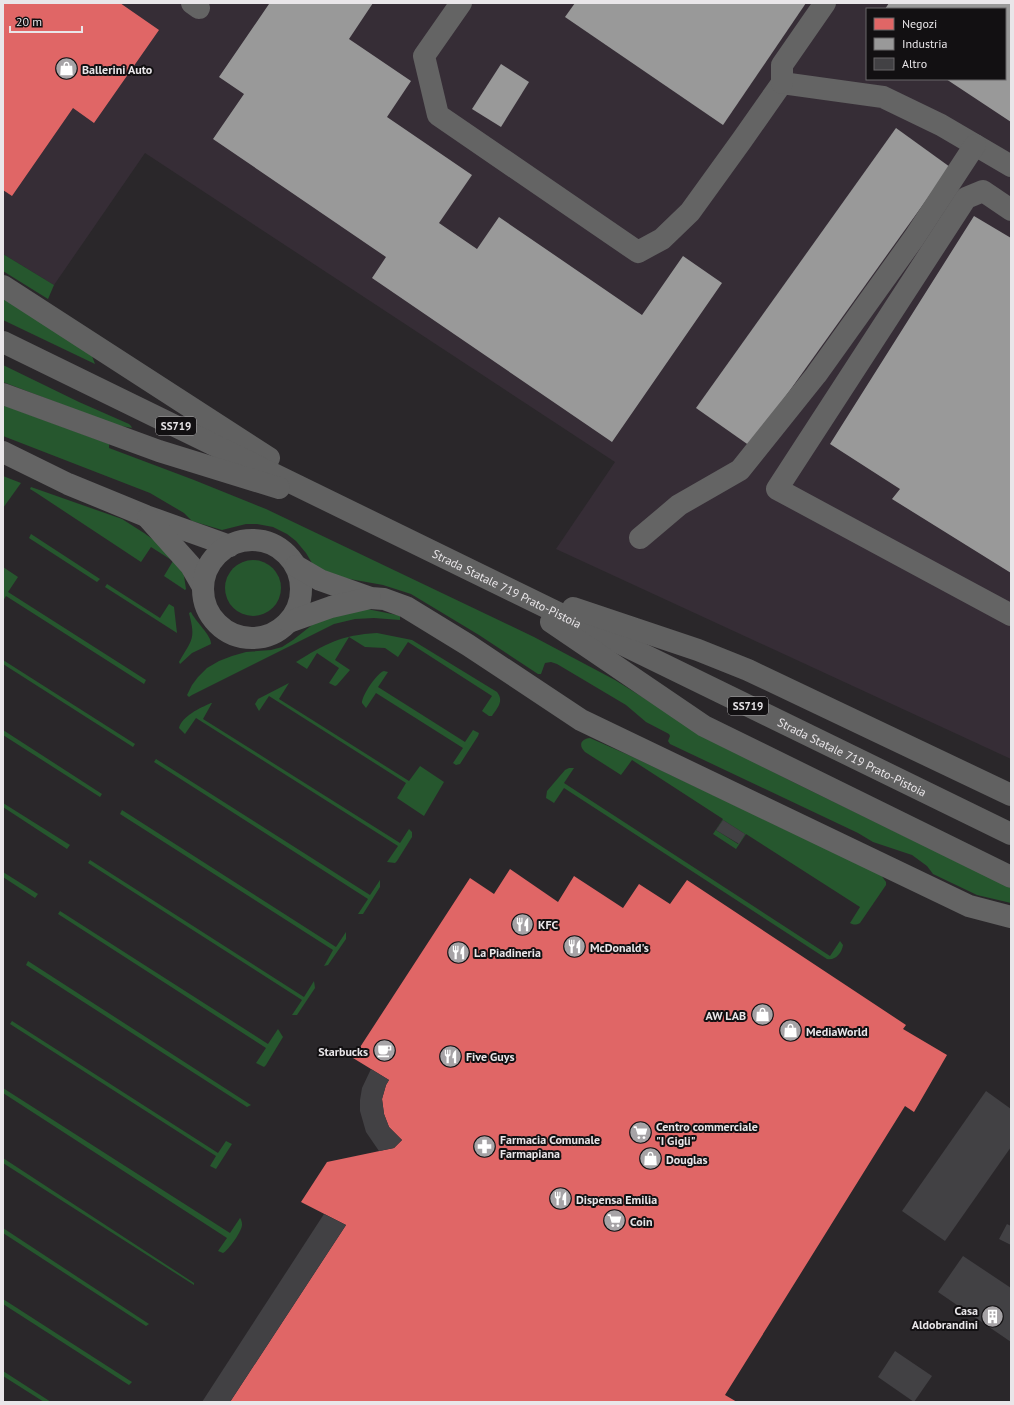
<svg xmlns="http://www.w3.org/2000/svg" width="1014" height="1405" viewBox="0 0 1014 1405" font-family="'PT Sans',sans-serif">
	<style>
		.built { fill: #362d36; fill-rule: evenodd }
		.green { fill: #26572e; fill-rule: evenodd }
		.shops { fill: #e06666 }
		.industry { fill: #999 }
		.building { fill: #424144 }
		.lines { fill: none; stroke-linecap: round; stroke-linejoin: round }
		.minor { stroke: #646464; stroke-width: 22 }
		.highway { stroke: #616161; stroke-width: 22 }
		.labels { text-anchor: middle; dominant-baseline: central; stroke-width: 4; stroke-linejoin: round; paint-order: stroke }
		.shield { fill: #121012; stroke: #a8a6a8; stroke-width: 1 }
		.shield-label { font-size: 11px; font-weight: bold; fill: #e9e6e9 }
		.poi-label { font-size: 12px; font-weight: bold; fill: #e9e6e9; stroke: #121012; text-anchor: start }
		.street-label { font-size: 12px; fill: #e9e6e9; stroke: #121012 }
	</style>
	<rect width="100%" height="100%" fill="#2a272a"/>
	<path class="built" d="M3,3H1011V759L556,549L615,462L145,153L54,285L3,254ZM867,9H1005V79H867Z"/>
	<g class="green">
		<path d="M3,254L54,285L48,299L3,271Z"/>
		<path d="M3,297L92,356L95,364L3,320Z"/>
		<path d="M3,365L79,402L129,424L131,426L132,428L116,425L3,382Z"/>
		<path d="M3,405L109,444V448L194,480L266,509L534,637L615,680L716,743L791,781L1011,888V903L977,895L933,874L927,866L912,855L873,842L858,833L670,744L668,741L670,736L669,734L646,722L626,705L557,664L551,662L545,663L541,674H538L479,635L411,594L383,585L333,576L315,568L306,553L296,541L287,534L273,527L257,524H246L222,530L192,521L184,513L150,493L3,436Z"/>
		<path d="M3,476L21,483L3,508Z"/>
		<path d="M31,487L122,519L144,533L158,543L180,567L184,576L186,589L185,590L164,576L173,561L151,547L141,562L35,492L30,489Z"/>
		<path d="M31,534L100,579L97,582L29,538Z"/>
		<circle cx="253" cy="588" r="28"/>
		<path d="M3,567L18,577L8,592L146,680L144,684L6,596L3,601Z"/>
		<path d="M107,584L160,618L169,604L174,607L177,633L105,587Z"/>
		<path d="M367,609L397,615L400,616V620L374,618L355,619L334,624L192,695L189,697L187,695L192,685L198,677L207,668L219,661L232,656L246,652L271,650L282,647L293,640L317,621Z"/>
		<path d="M191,612C195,621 212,636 211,644L192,653L180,664L179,662C192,639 196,640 189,613Z"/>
		<path d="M377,633L412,640L497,692C504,701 498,707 492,716H489L482,711L492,696L408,642L398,657L385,648L365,647L349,637L335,660L350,670L337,685L335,686L329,683L339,668L317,653L307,669L296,662C325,644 341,635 377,633Z"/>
		<path d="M3,660L135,744L133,747L3,664Z"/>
		<path d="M384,671L388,672L378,687L465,742L473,730L479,733L478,736L460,764L456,765L453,763L463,748L376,693L366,708L362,703C362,695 377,673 384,671Z"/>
		<path d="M289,683L279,699L409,781L420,766L444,782L424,816L397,798L406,783L269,696L259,711L255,704L258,699Z"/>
		<path d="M211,703H212L203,719L400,843L409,829L412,832V837L397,861L395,863L387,862L398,846L196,718L185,734L179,728C182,716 200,708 211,703Z"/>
		<path d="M3,730L102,794L100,797L3,735Z"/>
		<path d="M590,738L633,757L881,875L886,882V885L860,923C856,925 854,925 850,923L860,907L746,834L736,849L713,834L723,819L632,760L621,775L585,752C578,745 581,739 590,738ZM723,820L745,834L738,844L716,830Z"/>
		<path d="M156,759L370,895L380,880V887L363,914H358L368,899L154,762Z"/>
		<path d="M569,768H574L564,783L830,956L840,941L843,945C842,953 835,961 827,959L564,788L554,803L546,798L547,791L565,770Z"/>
		<path d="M3,803L70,845L67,849L3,807Z"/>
		<path d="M122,810L336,947L346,932V939L328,965L324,966L333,950L120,814Z"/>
		<path d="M90,860L304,997L314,981L315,988L297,1015H292L302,1000L88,863Z"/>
		<path d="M3,872L38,894L35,898L3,877Z"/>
		<path d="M60,911L268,1044L278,1029L283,1037L266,1065L264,1067L256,1063L266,1048L58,914Z"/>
		<path d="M28,961L251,1105L247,1107L26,965Z"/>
		<path d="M12,1021L218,1153L226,1141L232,1144L216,1169L210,1166L216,1156L10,1024Z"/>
		<path d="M3,1088L230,1233L240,1218C241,1219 242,1222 242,1224C243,1230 228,1251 223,1253L218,1251L227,1238L3,1093Z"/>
		<path d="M3,1158L194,1283V1285L3,1163Z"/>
		<path d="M3,1228L149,1324L146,1326L3,1233Z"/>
		<path d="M3,1299L132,1382L129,1385L3,1304Z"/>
		<path d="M3,1371L51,1402H44L3,1376Z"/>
	</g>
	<g class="shops">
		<path d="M3,3H120L159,30L94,123L73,108L12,196L3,190Z"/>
		<path d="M510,869L558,902L574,876L623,908L639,884L670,904L687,880L906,1025L903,1029L947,1055L914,1112L905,1106L725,1395L737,1402H230L346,1225L301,1202L327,1162L394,1148L402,1140L389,1127L384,1114L382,1099L386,1085L389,1080L353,1058L470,878L494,894Z"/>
	</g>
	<g class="industry">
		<path d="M268,3H373L349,39L411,81L387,117L472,175L439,223L477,249L499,217L642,315L683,256L722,283L612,442L372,278L386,257L213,139L244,94L219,77L269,4Z"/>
		<path d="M575,3H806L723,125L565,17Z"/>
		<path d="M889,3H1011V122L946,79H1005V9H885Z"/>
		<path d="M501,64L529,82L501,127L472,109Z"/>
		<path d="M896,128L950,167L750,446L696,408Z"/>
		<path d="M974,216L1011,238V573L892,499L900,489L830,444Z"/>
	</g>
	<g class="building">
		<path d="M723,820L745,834L739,844L716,830Z"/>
		<path d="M371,1069L389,1080L386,1085L382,1099L384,1114L389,1127L402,1140L394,1148L379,1151L366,1132L360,1111V1100L362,1088Z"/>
		<path d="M986,1091L1011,1109V1147L945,1241L902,1211Z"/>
		<path d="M324,1214L346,1225L230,1402H202Z"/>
		<path d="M1007,1224L1011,1226V1245L999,1239Z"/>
		<path d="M963,1256L1011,1288V1342L938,1292Z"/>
		<path d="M895,1351L932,1376L914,1402L878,1377Z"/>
	</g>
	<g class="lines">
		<g class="minor">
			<path d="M192,3L199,8"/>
			<path d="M461,3L424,56L438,115L638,252L662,239L690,212L742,140L782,83L883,97L941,125L1011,166"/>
			<path d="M782,83V65L825,3"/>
			<path d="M1011,210L983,191L966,198L777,489L1011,615"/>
			<path d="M3,452L68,484L146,516L230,546"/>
			<path d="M148,518L191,566L203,587"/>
			<path d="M640,538L679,505L740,470L816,375L914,238L975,145"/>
			<circle cx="252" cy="589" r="49"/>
			<path d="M296,566L320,580L371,598L384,599L406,607L468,645L581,720L969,906L1011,917"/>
			<path d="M289,622L331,607L370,598"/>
		</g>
		<g class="highway">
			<path d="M3,286L269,458"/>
			<path id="s1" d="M3,342L1011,834"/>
			<path d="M3,394L159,451L279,488"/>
			<path d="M573,608L698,650L748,670L1011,795"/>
			<path d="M551,622L704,726L1011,877"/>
		</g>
	</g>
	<defs>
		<symbol id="shop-disc" viewBox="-11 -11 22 22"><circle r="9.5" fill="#a6a3a6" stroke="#121012"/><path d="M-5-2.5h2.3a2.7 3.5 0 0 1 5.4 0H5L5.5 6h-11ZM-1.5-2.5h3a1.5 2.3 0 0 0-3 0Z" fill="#fff"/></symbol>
		<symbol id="restaurant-disc" viewBox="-11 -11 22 22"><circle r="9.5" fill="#a6a3a6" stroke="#121012"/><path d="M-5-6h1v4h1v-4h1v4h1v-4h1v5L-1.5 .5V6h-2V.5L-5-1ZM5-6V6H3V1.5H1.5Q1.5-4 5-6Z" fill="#fff"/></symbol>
		<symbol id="cafe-disc" viewBox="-11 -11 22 22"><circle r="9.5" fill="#a6a3a6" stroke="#121012"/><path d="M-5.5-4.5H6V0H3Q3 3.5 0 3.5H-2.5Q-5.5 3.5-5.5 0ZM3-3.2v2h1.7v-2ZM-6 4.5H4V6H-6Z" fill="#fff"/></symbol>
		<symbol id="supermarket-disc" viewBox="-11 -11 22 22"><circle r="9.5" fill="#a6a3a6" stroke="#121012"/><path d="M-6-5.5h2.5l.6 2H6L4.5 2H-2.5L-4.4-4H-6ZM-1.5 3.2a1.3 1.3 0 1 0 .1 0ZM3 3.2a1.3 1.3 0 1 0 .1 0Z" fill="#fff"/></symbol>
		<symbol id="pharmacy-disc" viewBox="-11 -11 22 22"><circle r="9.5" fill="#a6a3a6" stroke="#121012"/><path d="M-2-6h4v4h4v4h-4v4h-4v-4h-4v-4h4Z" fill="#fff"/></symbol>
		<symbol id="building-disc" viewBox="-11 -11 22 22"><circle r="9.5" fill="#a6a3a6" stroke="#121012"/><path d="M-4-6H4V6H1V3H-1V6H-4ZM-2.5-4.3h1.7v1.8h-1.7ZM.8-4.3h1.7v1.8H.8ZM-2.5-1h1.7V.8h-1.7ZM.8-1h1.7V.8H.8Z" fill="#fff"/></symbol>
	</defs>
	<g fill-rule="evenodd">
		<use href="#shop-disc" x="54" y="56" width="25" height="25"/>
		<use href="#restaurant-disc" x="510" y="912" width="25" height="25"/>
		<use href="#restaurant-disc" x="562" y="934" width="25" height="25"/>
		<use href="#restaurant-disc" x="446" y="940" width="25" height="25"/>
		<use href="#shop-disc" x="750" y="1002" width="25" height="25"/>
		<use href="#shop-disc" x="778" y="1018" width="25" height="25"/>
		<use href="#cafe-disc" x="372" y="1038" width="25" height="25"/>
		<use href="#restaurant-disc" x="438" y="1044" width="25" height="25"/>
		<use href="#supermarket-disc" x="628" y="1120" width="25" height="25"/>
		<use href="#pharmacy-disc" x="472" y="1134" width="25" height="25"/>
		<use href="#shop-disc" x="638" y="1146" width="25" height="25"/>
		<use href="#restaurant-disc" x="548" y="1186" width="25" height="25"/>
		<use href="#supermarket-disc" x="602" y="1208" width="25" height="25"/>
		<use href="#building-disc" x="980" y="1304" width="25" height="25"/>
	</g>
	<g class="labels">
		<g class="shield">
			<rect x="156" y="417" width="40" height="18" rx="3"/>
			<rect x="728" y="697" width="40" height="18" rx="3"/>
		</g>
		<g class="shield-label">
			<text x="176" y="426">SS719</text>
			<text x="748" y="706">SS719</text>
		</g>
		<g class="poi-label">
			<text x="82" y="69">Ballerini Auto</text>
			<text x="538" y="924">KFC</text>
			<text x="590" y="947">McDonald's</text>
			<text x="474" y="952">La Piadineria</text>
			<text x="746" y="1015" text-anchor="end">AW LAB</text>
			<text x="806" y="1031">MediaWorld</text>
			<text x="368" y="1051" text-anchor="end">Starbucks</text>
			<text x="466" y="1056">Five Guys</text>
			<text x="656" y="1126">Centro commerciale<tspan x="656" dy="14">"I Gigli"</tspan></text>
			<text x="500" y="1139">Farmacia Comunale<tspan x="500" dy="14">Farmapiana</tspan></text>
			<text x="666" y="1159">Douglas</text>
			<text x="576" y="1199">Dispensa Emilia</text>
			<text x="630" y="1221">Coin</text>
			<text x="978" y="1310" text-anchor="end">Casa<tspan x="978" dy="14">Aldobrandini</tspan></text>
		</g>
		<g class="street-label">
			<text stroke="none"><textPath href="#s1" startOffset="561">Strada Statale 719 Prato-Pistoia</textPath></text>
			<text stroke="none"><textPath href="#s1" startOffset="945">Strada Statale 719 Prato-Pistoia</textPath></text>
		</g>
	</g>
	<rect width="1014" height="1405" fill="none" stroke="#e9e6e9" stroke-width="8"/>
	<rect x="866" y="8" width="140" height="72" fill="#121012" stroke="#686668"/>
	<rect x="874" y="18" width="20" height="12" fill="#e06666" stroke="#686668"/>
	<text x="902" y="28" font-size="12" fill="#e9e6e9">Negozi</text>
	<rect x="874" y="38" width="20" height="12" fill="#999999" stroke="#686668"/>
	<text x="902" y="48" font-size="12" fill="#e9e6e9">Industria</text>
	<rect x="874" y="58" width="20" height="12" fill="#424144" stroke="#686668"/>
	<text x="902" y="68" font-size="12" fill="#e9e6e9">Altro</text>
	<path d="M10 26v6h72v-6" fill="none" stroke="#e9e6e9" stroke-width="2"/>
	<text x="16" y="26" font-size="12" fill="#e9e6e9" stroke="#121012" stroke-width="3" paint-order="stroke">20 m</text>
</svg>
